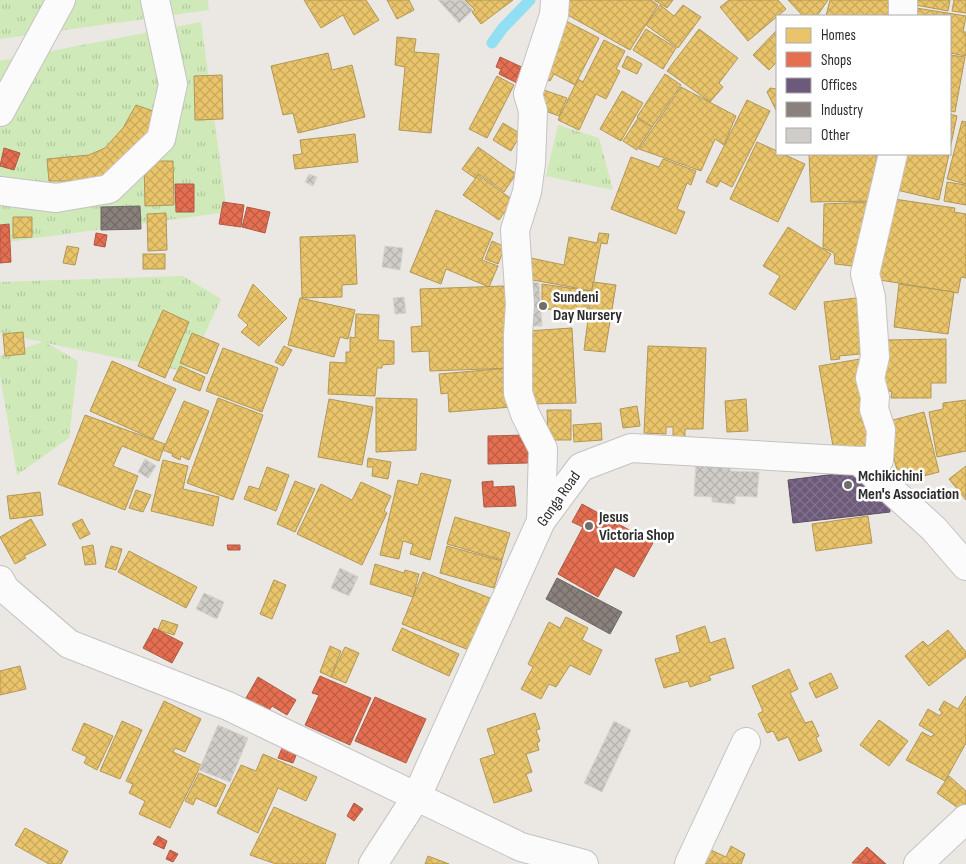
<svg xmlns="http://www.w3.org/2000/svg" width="966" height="864" viewBox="0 0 966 864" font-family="'Sofia Sans Condensed',sans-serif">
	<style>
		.grass { fill: url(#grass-tufts) }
		.homes { fill: url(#homes-cross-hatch); stroke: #b19758 }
		.shops { fill: url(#shops-cross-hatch); stroke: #af5b46 }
		.offices { fill: url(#offices-cross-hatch); stroke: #5a4c63 }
		.industry { fill: url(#industry-cross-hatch); stroke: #6e6864 }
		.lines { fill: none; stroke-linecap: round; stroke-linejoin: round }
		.stream { stroke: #90dff2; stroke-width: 11 }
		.building { fill: url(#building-cross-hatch); stroke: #d6d3ce }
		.minor-casing { stroke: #c4c3c3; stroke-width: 30 }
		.minor { stroke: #fcfbfb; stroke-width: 28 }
		.poi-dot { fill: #706e6c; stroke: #fff; stroke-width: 2 }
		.labels { text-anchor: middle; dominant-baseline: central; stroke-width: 5; stroke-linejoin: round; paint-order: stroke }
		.poi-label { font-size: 16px; font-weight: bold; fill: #2d2d2d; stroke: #fff; text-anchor: start }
		.street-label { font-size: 16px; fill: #2d2d2d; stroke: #fff }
	</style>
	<defs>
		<pattern id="grass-tufts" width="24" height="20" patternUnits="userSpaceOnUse" patternTransform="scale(1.25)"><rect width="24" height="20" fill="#cfe9b8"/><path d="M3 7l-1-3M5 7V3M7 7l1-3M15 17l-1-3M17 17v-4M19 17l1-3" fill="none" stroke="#b2c89e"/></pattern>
		<pattern id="homes-cross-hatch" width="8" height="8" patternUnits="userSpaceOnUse" patternTransform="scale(1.25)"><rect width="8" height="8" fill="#e9c46a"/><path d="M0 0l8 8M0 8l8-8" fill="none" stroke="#c8a95c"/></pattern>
		<pattern id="shops-cross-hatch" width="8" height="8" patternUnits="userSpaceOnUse" patternTransform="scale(1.25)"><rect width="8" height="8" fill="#e76f51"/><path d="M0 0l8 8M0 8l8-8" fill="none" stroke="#bc5c44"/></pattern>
		<pattern id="offices-cross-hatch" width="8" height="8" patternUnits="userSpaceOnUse" patternTransform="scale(1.25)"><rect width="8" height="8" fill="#6d597a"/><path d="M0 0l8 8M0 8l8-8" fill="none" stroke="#82738c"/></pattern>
		<pattern id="industry-cross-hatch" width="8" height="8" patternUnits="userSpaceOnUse" patternTransform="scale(1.25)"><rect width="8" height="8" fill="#8a817c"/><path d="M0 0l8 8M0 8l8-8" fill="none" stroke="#716a66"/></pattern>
		<pattern id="building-cross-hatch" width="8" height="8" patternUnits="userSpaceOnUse" patternTransform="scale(1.25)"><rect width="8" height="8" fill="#d0cdc9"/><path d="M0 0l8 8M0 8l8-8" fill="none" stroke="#b3b0ad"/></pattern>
	</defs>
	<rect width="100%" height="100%" fill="#ebe7e2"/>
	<g class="grass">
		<path d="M0,0H208L209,10L0,39Z"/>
		<path d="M201,22L227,212L0,243V61Z"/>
		<path d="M558,125L599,138L613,190L546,176Z"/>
		<path d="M183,276L221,299L187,372L46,343L78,361L69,438L17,475L0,375V356L43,342L0,333V282Z"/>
	</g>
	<g class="homes">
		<path d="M304,0H366L379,20L354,35L343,15L321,28Z"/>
		<path d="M387,0H409L414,10L397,19Z"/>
		<path d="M465,0H513L481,24L472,12L475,10Z"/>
		<path d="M562,0H651L658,5L630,50L557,9Z"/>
		<path d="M654,0H673L667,8Z"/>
		<path d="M729,0H778L786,9L748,41L720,7Z"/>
		<path d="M788,0H828L817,16H803Z"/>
		<path d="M830,0H897L896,16H826Z"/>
		<path d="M905,0H950L948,11L905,3Z"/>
		<path d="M954,0H966V13L952,11Z"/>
		<path d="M660,5L674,16L683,5L701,17L678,48L646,25Z"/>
		<path d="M910,7L966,16L963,32H966V56L950,53V16H909Z"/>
		<path d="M566,21L599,38L575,85L554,74L550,81L538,75Z"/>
		<path d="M646,29L676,48L663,69L633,50Z"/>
		<path d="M699,29L738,58L719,83L723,87L710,102L667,71Z"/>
		<path d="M777,30V62L769,70L753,55Z"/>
		<path d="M397,37L416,39L414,52L439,54L431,133L399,130L405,67L395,65Z"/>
		<path d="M604,40L625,51L616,69L620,71L606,99L596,94L579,130L558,120L578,79L583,82Z"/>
		<path d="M328,53L332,70L352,65L365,117L298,133L293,113L283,115L271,66Z"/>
		<path d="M950,55L965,57L955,112L950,111Z"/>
		<path d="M627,56L642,64L637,74L622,67Z"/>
		<path d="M665,74L681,85L652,127L637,117Z"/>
		<path d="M222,75L223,119L195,120L194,76Z"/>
		<path d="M497,76L514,85L487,138L469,129Z"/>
		<path d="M681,87L736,116L724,145L715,139L701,171L639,149Z"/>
		<path d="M538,88L567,98L559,116L532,106Z"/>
		<path d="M770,88L777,89V112L767,92Z"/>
		<path d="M622,91L643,103L621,141L600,129Z"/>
		<path d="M747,100L770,111L732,187L720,181L717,187L706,182Z"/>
		<path d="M136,105L156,112L146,142L103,177L78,181H49L47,159L89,155L105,148L123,128Z"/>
		<path d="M950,114L957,116L950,149Z"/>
		<path d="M638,118L652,127L637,150L623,141Z"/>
		<path d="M962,121L966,122V184L947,179Z"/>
		<path d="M503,123L521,134L511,151L493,140Z"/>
		<path d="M355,134L358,162L295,169L293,155L302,154L300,140Z"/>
		<path d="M757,142L777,151V154H783L805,164L778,222L730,199Z"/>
		<path d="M478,147L516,174L504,192L479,174L475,178L462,169Z"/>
		<path d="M809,154H876L877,201L811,202Z"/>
		<path d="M900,154H949L939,200L897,190Z"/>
		<path d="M631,157L659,167L663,159L696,171L691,185L687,183L677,209L685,212L676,234L611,209Z"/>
		<path d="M144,161H173L174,205L145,206Z"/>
		<path d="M478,175L513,200L499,220L463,195Z"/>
		<path d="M947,182L966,185V205L944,201Z"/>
		<path d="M887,198L955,208L954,212L966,214V278L961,277L958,293L874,279Z"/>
		<path d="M871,202L861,267L835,264L834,253L823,248L824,204Z"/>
		<path d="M436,210L493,233L482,260L498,266L489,287L446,269L441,284L410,272Z"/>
		<path d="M166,213L167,250L148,251L147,214Z"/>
		<path d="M13,217H32V237L13,238Z"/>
		<path d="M788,227L831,254L795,310L769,294L780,276L763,266Z"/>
		<path d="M599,233L609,234L607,244L601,243L592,291L517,277L521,256L564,265L569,237L597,243Z"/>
		<path d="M355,235L357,284L342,285V297L302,298L300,237Z"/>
		<path d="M492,241L505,247L498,264L485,259Z"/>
		<path d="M67,246L79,248L75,265L63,263Z"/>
		<rect x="143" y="254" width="22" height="15"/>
		<path d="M593,282L616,285L605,352L584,350Z"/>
		<path d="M253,284L287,318L259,346L241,332L248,325L238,316Z"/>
		<path d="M542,284L590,291L587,316L542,308Z"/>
		<path d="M899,284L954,292L948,334L894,327Z"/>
		<path d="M504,286V289L514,290L513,368L430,371L429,351L412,352L411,327L422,326L420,289Z"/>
		<path d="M864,297L871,353L839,356L840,359L831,360L824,302Z"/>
		<path d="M300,298L355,310L348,339L340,337L334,357L288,345Z"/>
		<path d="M163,310L189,322L165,378L138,366Z"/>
		<path d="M356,314L379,315L378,340L394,341V364L382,365V368H377L375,396L328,394L330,362L346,363V352H350V337L355,338Z"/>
		<path d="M572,328L576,403L530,404L527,331Z"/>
		<path d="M23,332L25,354L5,356L3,334Z"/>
		<path d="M192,333L219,344L207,374L180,363Z"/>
		<path d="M946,339V383H931V398H891L892,391L884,392V359L886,340Z"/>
		<path d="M284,346L292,350L283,366L275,362Z"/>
		<path d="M648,346L706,348L703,429H685V440L673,439V427H666V434L644,433Z"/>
		<path d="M223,348L278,368L262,412L206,391Z"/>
		<path d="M860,359L875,445L834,452L819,366Z"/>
		<path d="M112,361L176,389L153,439L90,411Z"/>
		<path d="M180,366L205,377L200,391L173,380Z"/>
		<path d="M509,368L512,407L449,412L448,393L441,394L439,374Z"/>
		<path d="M218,398L263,415L233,500L187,483Z"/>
		<path d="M376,398L417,399L416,450L376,452Z"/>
		<path d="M329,399L373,407L362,465L318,457Z"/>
		<path d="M746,399L748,431L727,432L725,401Z"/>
		<path d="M966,400V451L937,457L929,412L943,409V403Z"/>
		<path d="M184,401L209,411L189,460L181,456L180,460L172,456L173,454L163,450Z"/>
		<path d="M637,406L640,426L623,428L620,409Z"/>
		<path d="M547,410H571V440H548Z"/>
		<path d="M924,412L939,472L900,482L885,422Z"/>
		<path d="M85,415L165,444L159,461L122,446L113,466L138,476L125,510L58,484Z"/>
		<path d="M601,423L602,440L574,442L573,425Z"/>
		<path d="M368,458L391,462L388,479L372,476L373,467H367Z"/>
		<path d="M163,460L188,466L183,489L219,497L213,526L151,511Z"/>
		<path d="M966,466V500L949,479Z"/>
		<path d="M267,467L289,475L276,511L244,499L249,486L259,489Z"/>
		<path d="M421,473L451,480L430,560L410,554L413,544L403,541L399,559L380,555L398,480L418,485Z"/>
		<path d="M295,481L315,489L295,532L277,524Z"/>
		<path d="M361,482L391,496L384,511L387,513L362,565L297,534L321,484L352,500Z"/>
		<path d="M136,490L151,495L143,512L129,508Z"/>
		<path d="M40,492L43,515L10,519L7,496Z"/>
		<path d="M868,516L872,543L816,551L812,524Z"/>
		<path d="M455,517L510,533L502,560L447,544Z"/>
		<path d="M31,519L46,545L24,556L26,558L15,564L0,537Z"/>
		<path d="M82,519L90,534L80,539L72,524Z"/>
		<path d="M93,545L96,564L85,565L82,547Z"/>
		<path d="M111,546L122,549L116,570L105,567Z"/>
		<path d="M447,546L502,561L494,588L440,573Z"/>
		<path d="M129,551L197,587L186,608L118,572Z"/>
		<path d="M375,564L404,573L405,570L419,574L413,597L370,584Z"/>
		<path d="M423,572L490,598L469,650L402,624Z"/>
		<path d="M274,580L286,585L272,619L260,614Z"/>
		<path d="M566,617L588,628L582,640L602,650L590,675L570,665L556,687L549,684L541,699L521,689L533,667L528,664L549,622L560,628Z"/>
		<path d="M162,620L178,625L174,635L158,630Z"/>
		<path d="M705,626L710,643L725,638L734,668L709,676L711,680L690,687L688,681L664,688L655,659L680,652L676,636Z"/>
		<path d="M402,628L459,654L449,676L392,650Z"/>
		<path d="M948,630L966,652V657L929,686L905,656L923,641L928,646Z"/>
		<path d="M330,646L341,651L331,677L320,672Z"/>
		<path d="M345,647L359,653L346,683L331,677Z"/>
		<path d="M20,666L26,689L0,695V671Z"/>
		<path d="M789,669L798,689L790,693L805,723L812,721L819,736L816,738L822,751L799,761L788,737L778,741L773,731L767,733L758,714L763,711L752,686Z"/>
		<path d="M831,673L838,688L816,698L809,683Z"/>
		<path d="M966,696V743L945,781L906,760L922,732L931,737L934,734L919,725L928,709L940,716L942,712L939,710L944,701L958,709Z"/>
		<path d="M164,701L201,719L185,752L175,748L173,752L201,765L170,828L139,814L145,801L129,793L133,784L126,781Z"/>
		<path d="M535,713L540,729L536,730L540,741L537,743L539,750L526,754L532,772L526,774L532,791L494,803L480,759L495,754L487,729Z"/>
		<path d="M879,720L908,741L889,766L860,745Z"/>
		<path d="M122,721L142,730L120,779L100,771Z"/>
		<path d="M84,723L113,736L97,770L84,763L87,757L72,750Z"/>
		<path d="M263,754L317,777L306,801L278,788L258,833L217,813L241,765L256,771Z"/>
		<path d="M199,773L226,785L216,807L196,798L193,805L185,801Z"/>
		<path d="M949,776L966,791V803L961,810L937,793Z"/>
		<path d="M274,807L336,834L325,864H276L250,855Z"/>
		<path d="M25,828L68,851L61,864H49L15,845Z"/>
		<path d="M731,846L745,854L741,864H703L711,850L726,857Z"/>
		<path d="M428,856L449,864H425Z"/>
	</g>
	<g class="shops">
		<path d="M500,57L526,69L519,84L499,74L501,69L496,67Z"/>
		<path d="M4,148L20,153L14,170L0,166Z"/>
		<path d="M175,184H194V212H176Z"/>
		<path d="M223,202L244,205L241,227L219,224Z"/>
		<path d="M247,207L270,212L265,233L242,227Z"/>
		<path d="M9,224L11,262L0,263V225Z"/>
		<path d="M96,233L107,235L105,247L94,245Z"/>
		<path d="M529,435L528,463L488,464V436Z"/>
		<path d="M493,481V487L514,486L516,506L484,507L482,482Z"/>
		<path d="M582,504L653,543L634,577L615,567L598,597L558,574L583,527L572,522Z"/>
		<path d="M227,545H240V550H228Z"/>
		<path d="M154,628L183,643L172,663L143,648Z"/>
		<path d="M320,676L371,698L350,745L305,725L319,695L312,693Z"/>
		<path d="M258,677L296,700L287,715L272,706L269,711L246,698Z"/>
		<path d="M375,697L426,719L406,763L355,741Z"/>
		<path d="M282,748L297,753L293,763L278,758Z"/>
		<path d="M354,803L363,809L354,821L347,816Z"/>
		<path d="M158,836L167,841L164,849L153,844Z"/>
		<path d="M867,847L886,864L852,863Z"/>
		<path d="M170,850L178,854L173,862L166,859Z"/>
	</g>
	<path class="offices" d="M868,470L870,491L887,489L890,512L793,523L788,480Z"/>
	<g class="industry">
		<path d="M140,206L141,229L101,230V207Z"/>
		<path d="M557,578L622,612L610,634L546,599Z"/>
	</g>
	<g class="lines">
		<path class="stream" d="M492,43L502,29L530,0"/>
	</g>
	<g class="building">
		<path d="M438,0H464L473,10L459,23Z"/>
		<path d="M309,174L317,177L313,186L305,182Z"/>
		<path d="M385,246L403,248L400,270L382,267Z"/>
		<path d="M521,280L539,283L542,326H522Z"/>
		<path d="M404,297L406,313L395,314L393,298Z"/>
		<path d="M145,459L156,466L148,478L138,472Z"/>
		<path d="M696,463L731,465L730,471L759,472L757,497L735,496V504L712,502V497L694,496Z"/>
		<path d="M340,568L358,577L349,596L331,588Z"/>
		<path d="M204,593L224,602L217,619L196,609Z"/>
		<path d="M614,721L631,730L602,792L584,783Z"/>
		<path d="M218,725L248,738L230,782L199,770Z"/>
	</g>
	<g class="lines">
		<defs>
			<g id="minor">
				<path d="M903,16V0"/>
				<path d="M0,112L61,0"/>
				<path d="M0,191L56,198L109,189L161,139L173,84L155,0"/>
				<path d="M859,461L879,460L881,430L874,409L875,397L870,378L875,357L871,297L865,274L893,154"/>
				<path d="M541,521L543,449L525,414L518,393V335L520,304L515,230L527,192L531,163L533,111L528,94L554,15L555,0"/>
				<path d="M0,580L5,589L69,644L228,706L521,847L584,864"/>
				<path d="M373,864L417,796L541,521L581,467L631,448L859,461L934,529L966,566"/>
				<path d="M689,864L746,742"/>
				<path d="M918,864L966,819"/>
			</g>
		</defs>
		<use href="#minor" class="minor-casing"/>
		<use href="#minor" class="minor"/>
	</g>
	<g class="poi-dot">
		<circle cx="543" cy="306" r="5"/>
		<circle cx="848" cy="485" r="5"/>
		<circle cx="589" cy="526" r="5"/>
	</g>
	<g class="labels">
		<g class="poi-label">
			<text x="553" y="297">Sundeni<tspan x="553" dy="18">Day Nursery</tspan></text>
			<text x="858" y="476">Mchikichini<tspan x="858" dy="18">Men's Association</tspan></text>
			<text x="599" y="517">Jesus<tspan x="599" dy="18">Victoria Shop</tspan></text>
		</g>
		<g class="street-label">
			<text transform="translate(559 499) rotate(-55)">Gonga Road</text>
		</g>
	</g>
	<rect x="776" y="15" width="175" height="140" fill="#ffffff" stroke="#ababab"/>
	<rect x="786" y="28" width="25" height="15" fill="#e9c46a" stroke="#ababab"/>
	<text x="821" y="40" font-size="15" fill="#2d2d2d">Homes</text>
	<rect x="786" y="52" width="25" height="15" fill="#e76f51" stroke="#ababab"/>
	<text x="821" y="65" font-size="15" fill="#2d2d2d">Shops</text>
	<rect x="786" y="78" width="25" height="15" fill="#6d597a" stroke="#ababab"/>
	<text x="821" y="90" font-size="15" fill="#2d2d2d">Offices</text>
	<rect x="786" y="102" width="25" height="15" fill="#8a817c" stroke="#ababab"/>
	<text x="821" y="115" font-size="15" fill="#2d2d2d">Industry</text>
	<rect x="786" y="128" width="25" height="15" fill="#d0cdc9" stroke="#ababab"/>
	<text x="821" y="140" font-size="15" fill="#2d2d2d">Other</text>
</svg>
